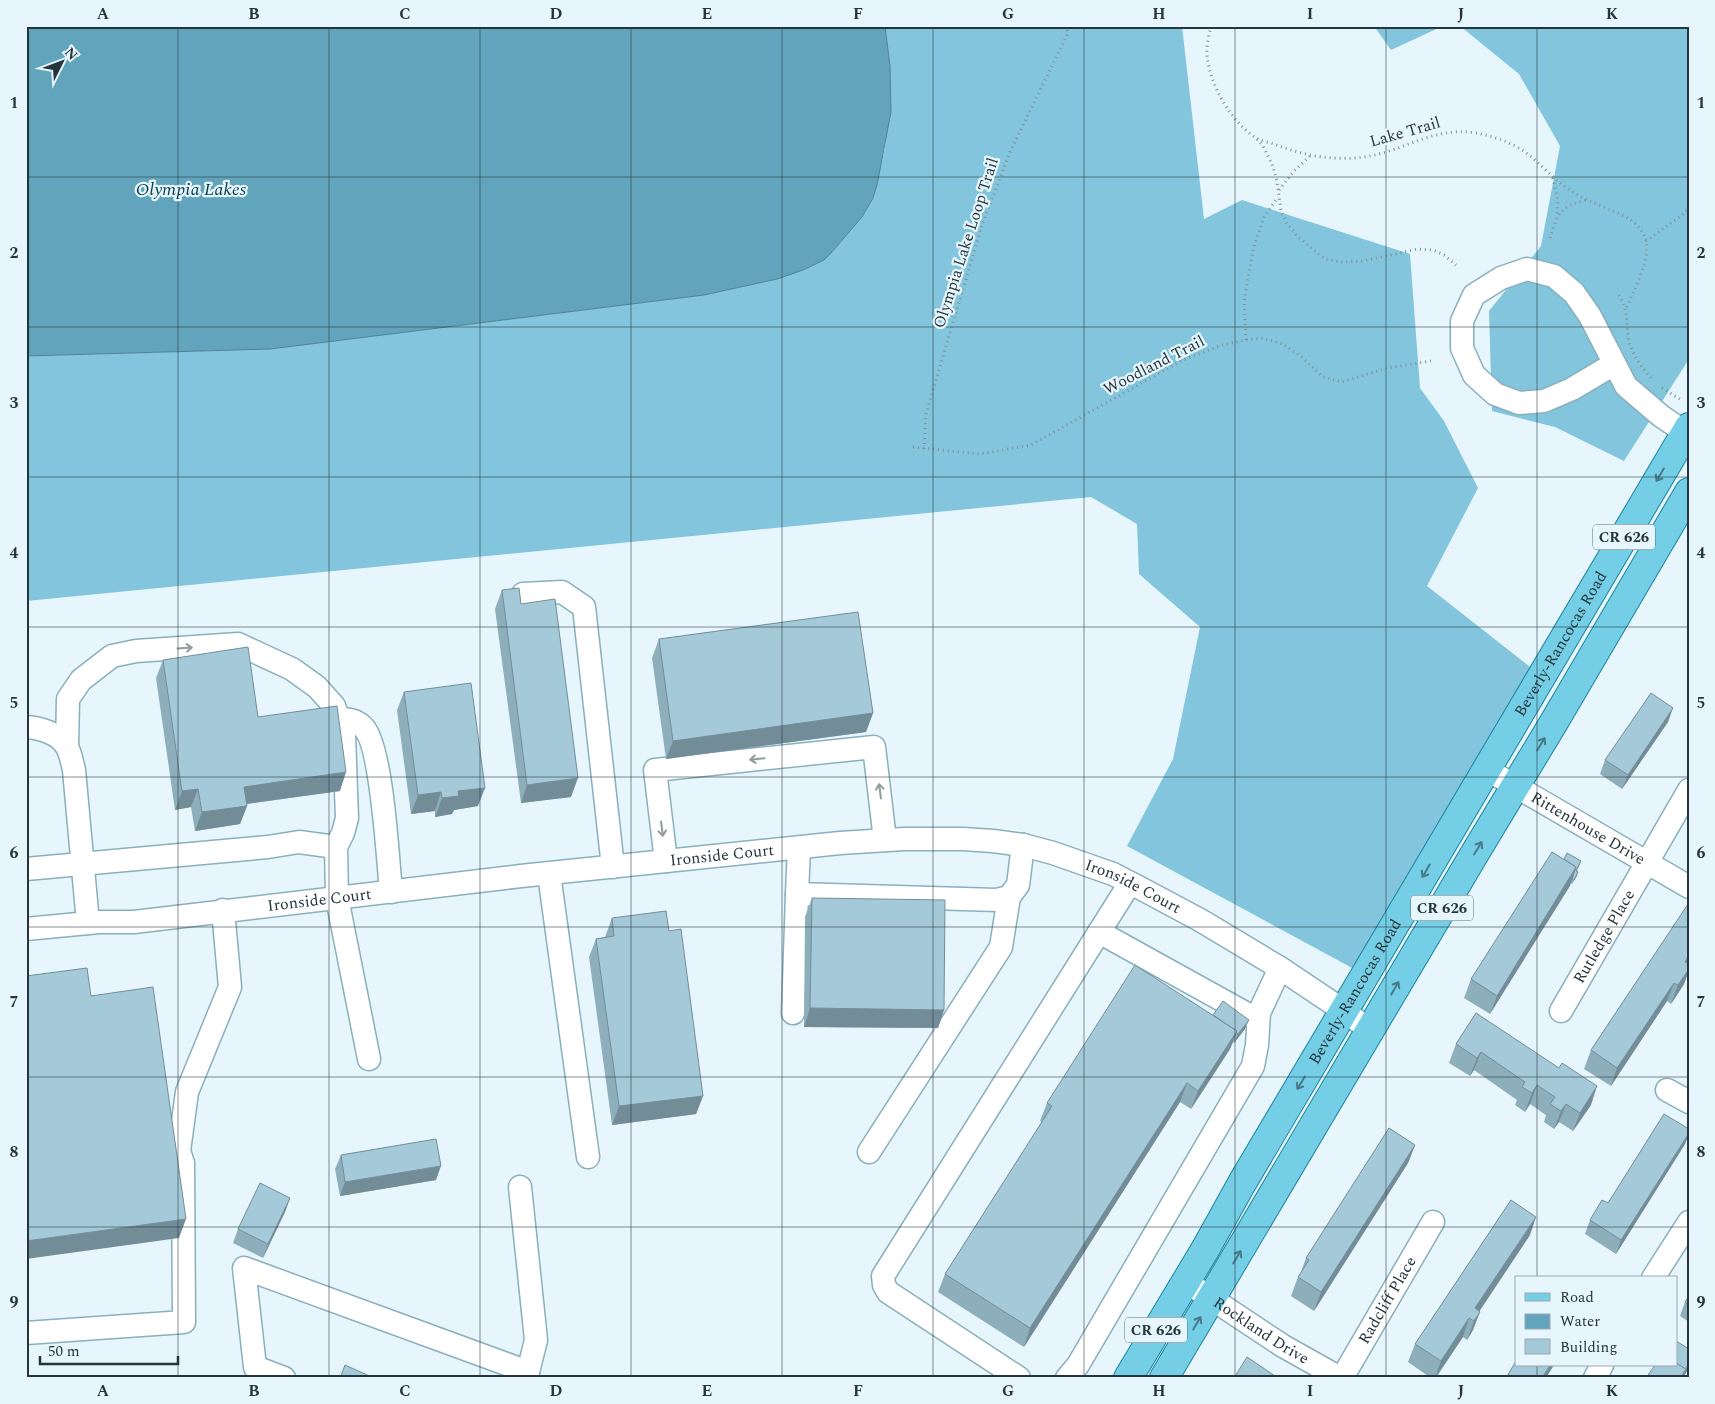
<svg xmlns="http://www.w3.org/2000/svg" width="1715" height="1404" viewBox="0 0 1715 1404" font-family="Spectral,serif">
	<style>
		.forest { fill: #82c5dd }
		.water { fill: #62a4bc; stroke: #508395 }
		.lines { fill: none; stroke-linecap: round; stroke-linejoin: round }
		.minor-casing { stroke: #8aafbd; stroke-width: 25 }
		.major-casing { stroke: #1c839f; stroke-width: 30 }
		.path { stroke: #819096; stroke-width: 3; stroke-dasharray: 1 4; stroke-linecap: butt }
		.minor { stroke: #fff; stroke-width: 22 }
		.major { stroke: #73cee6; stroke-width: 28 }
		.wall { fill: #8daebb }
		.shaded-wall { fill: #738d98 }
		.building { fill: #a4cad9; stroke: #738d98 }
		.oneway { stroke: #497a88 }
		.oneway2 { stroke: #929a9d }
		.grid { fill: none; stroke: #26353b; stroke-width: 1; stroke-opacity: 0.55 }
		.labels { text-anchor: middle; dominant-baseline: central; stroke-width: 4.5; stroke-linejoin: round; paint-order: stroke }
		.shield { fill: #e7f6fc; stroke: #606f75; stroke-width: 1 }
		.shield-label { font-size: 15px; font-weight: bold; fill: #26353b }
		.street-label { font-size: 16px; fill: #26353b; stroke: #e7f6fc }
		.water-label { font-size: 18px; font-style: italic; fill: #003d4e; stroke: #e7f6fc }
		.neatline { fill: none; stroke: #26353b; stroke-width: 2 }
		.grid-label { font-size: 16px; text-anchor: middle; font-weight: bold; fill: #26353b }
	</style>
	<rect width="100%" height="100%" fill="#e7f6fc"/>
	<g class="forest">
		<path d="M885,26H1182L1204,219L1242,200L1410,254L1420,388L1444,421L1478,488L1427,586L1534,670L1354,969L1127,846L1173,759L1200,627L1139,574L1137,524L1091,497L26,601V356L270,349L704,295L803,270L824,260L831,253L862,217L873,198L885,148L890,78V66Z"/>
		<path d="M1374,26H1443L1391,50Z"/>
		<path d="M1460,26H1689V359L1624,461L1555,427L1492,411L1489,311L1541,246L1560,146L1519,74Z"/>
	</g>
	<path class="water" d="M26,26H885L890,66L891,112L877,185L873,198L862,217L831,253L824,260L803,270L777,279L704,295L270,349L26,356Z"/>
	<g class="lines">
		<defs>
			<g id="minor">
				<path d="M1614,364L1572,389L1544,401L1519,403L1495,394L1474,375L1462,348V321L1474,295L1501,278L1527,269L1554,276L1574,293L1590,316L1626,386L1661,416L1689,435"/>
				<path d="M523,594L562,592L584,607L613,867"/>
				<path d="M339,719C348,719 356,720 363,727C382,744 388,862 391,892"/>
				<path d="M26,727C41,728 60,734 67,747C71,754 72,763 74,770L88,923"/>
				<path d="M67,747L68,699L81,680L112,656L136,651L238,644L292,669L317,687L334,706L344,735L347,818L343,833L336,847L337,898L369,1059"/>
				<path id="s1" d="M1486,769L1689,887"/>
				<path d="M799,848L797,894L997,900L1009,897L1018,885L1023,845"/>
				<path d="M666,861L655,770L874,747L885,840"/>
				<path d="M26,869L268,847L299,842L336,847"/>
				<path d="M549,874L588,1157"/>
				<path id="s2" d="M26,929L99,922H134L521,876L840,843L904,839H963L993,841L1023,845L1053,853L1113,874L1142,889L1200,920L1280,968L1344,1011L1371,1031"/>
				<path d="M1099,932L1258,1020"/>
				<path id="s3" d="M1561,1011L1689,790"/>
				<path d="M793,1013L797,894"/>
				<path d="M1667,1090L1689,1102"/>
				<path d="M869,1152L1001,947L1009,897"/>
				<path d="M520,1187L536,1340L528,1372"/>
				<path d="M1653,1278L1689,1222"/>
				<path id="s4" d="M1185,1281L1283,1346L1340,1378"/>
				<path d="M26,1333L184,1322L183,1163L179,1151L187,1092L230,987L223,910"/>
				<path d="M284,1378L255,1367L244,1268L528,1372L526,1378"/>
				<path d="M1019,1378L888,1292L884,1285L883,1276L1130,883"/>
				<path d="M1067,1378L1078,1365L1253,1066L1257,1045L1259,1013L1280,968"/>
				<path id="s5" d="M1342,1378L1433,1222"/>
				<path d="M1595,1378L1602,1365"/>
			</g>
			<g id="major">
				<path id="s6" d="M1128,1378L1206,1248L1242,1183L1689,427"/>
				<path d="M1164,1378L1475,853L1554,722L1689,492"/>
			</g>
		</defs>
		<use href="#minor" class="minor-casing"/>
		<use href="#major" class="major-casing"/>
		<g class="path">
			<path d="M1211,26C1209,35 1206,47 1207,56C1210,85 1231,122 1256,138C1261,141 1268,142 1274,144C1304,156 1337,162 1370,156C1403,150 1433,129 1468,132C1485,134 1500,138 1515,146C1535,156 1549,176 1567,188C1578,196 1589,201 1601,206C1619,214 1640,219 1646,241C1651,260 1633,291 1626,309"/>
			<path d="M1257,139L1263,146L1272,164L1277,181L1281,211L1286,222L1297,236L1325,259L1341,262L1363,261L1418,249L1433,250L1444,255L1456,265"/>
			<path d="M1553,178L1558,201L1557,216"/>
			<path d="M1279,190L1294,171L1310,156"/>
			<path d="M1550,238C1557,214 1561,205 1587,200"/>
			<path d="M1646,241L1682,215L1689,208"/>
			<path d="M1619,295C1629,310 1626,325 1629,342C1633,356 1643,369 1652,379"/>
			<path d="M1246,340L1244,301L1254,246L1264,217L1278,197"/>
			<path d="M1662,388L1683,401"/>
			<path d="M913,447L980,454L1031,445L1181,361L1222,345L1246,340L1261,338L1283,344L1303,358L1323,377L1342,382L1387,368L1431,361"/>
			<path d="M924,449L926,414L982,225L1010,152L1068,33L1066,26"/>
		</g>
		<use href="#minor" class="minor"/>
		<use href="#major" class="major"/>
	</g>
	<g class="wall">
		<path d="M502,590L521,604L571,797L521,803L495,609Z"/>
		<path d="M659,639L873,713L866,732L666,759L652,658Z"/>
		<path d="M163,660L258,717L340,791L247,804V806L240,824L195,831L191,807L175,810L156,678Z"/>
		<path d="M404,692L478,806L454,810L452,814L435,817V811L411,814L397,710Z"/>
		<path d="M1668,722L1622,789L1600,774L1605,760Z"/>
		<path d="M1581,861L1577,871L1578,872L1577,876L1572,884L1570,883L1490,1014L1464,998L1471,979Z"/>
		<path d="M812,898L944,1010L938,1028L804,1027L805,917Z"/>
		<path d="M1689,905V964L1684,984L1671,1004L1667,1001L1611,1086L1584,1069L1591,1050Z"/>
		<path d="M612,918L669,931L703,1096L696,1114L612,1125L589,957L596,939L605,937Z"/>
		<path d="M1476,1013L1591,1105L1573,1131L1559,1122L1554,1129L1544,1122L1546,1115L1530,1104L1525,1112L1515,1105L1517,1100L1474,1070L1470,1076L1449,1063L1456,1044Z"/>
		<path d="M1213,1015L1245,1029L1234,1043L1233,1042L1230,1049L1191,1109L1180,1102L1024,1347L938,1292L945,1274L1042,1122L1040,1121L1047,1103Z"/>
		<path d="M1689,1129V1135L1685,1144L1616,1254L1585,1234L1590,1220Z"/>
		<path d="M1415,1145L1408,1163L1314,1311L1291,1296L1298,1277L1301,1272L1306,1258Z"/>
		<path d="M341,1155L436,1180L340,1196L335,1169Z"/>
		<path d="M290,1198L285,1212L263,1258L233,1243L238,1229Z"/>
		<path d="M1530,1235L1479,1311L1473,1330L1467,1340L1463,1337L1436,1378H1431L1408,1362L1415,1344Z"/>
		<path d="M1689,1296V1322L1680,1316L1685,1302Z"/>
	</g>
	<g class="shaded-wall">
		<path d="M1673,708L1668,722L1622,789L1628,775Z"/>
		<path d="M873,713L866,732L666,759L673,741Z"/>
		<path d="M346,772L340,791L238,805L244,787Z"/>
		<path d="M578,778L571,797L521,803L527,785Z"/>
		<path d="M485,788L478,806L454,810L452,814L435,817L442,798L458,791Z"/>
		<path d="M198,789L191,807L175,810L182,791Z"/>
		<path d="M441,792L435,811L411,814L418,795Z"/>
		<path d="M247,806L240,824L195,831L202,812Z"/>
		<path d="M1576,867L1570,886L1490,1014L1497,996Z"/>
		<path d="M1689,955V964L1678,980L1685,962Z"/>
		<path d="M1689,969V971L1684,984L1671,1004L1678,985Z"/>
		<path d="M1674,983L1667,1001L1611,1086L1617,1068Z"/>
		<path d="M810,1008L944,1010L938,1028L804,1027Z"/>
		<path d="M1249,1020L1245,1029L1234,1043L1238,1034Z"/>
		<path d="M1237,1031L1230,1049L1191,1109L1198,1091Z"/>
		<path d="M1481,1052L1474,1070L1470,1076L1477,1058Z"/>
		<path d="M1187,1083L1180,1102L1024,1347L1030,1328Z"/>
		<path d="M1537,1085L1530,1104L1525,1112L1532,1093Z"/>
		<path d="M1597,1086L1591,1105L1573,1131L1580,1113Z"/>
		<path d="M703,1096L696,1114L612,1125L619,1106Z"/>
		<path d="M1566,1104L1559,1122L1554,1129L1561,1111Z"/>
		<path d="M1689,1133L1685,1144L1616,1254L1621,1240Z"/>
		<path d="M1415,1145L1408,1163L1314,1311L1321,1292Z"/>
		<path d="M441,1166L436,1180L340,1196L345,1182Z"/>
		<path d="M290,1198L285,1212L263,1258L268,1244Z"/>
		<path d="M1536,1217L1530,1235L1473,1321L1475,1308Z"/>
		<path d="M186,1219L179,1238L26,1259V1241Z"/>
		<path d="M1480,1312L1473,1330L1467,1340L1474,1321Z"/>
		<path d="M1469,1318L1463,1337L1435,1378L1441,1361Z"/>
		<path d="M1689,1364V1368L1683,1378H1680Z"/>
		<path d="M1550,1365H1554L1546,1378H1542Z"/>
	</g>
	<g class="building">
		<path d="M519,588L521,604L555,599L578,778L527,785L502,590Z"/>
		<path d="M858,612L873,713L673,741L659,639Z"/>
		<path d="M248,647L258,717L337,706L346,772L244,787L247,806L202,812L198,789L182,791L163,660Z"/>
		<path d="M471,683L485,788L458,791L459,796L442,798L441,792L418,795L404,692Z"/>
		<path d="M1651,693L1673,708L1628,775L1605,760Z"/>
		<path d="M1552,852L1576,867L1497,996L1471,979Z"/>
		<path d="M1567,853L1581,861L1576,871L1578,872L1574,880L1572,879L1576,867L1564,859Z"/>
		<path d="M812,898L945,900L944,1010L810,1008Z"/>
		<path d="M1688,904L1689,905V955L1685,962L1689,964V969L1678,985L1674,983L1617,1068L1591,1050Z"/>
		<path d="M666,911L669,931L681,929L703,1096L619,1106L596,939L614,936L612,918Z"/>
		<path d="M1135,965L1237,1031L1198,1091L1187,1083L1030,1328L945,1274L1052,1106L1047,1103Z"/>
		<path d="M87,968L91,996L153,987L186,1219L26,1241V976Z"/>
		<path d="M1223,1001L1249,1020L1238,1034L1236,1032L1237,1031L1213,1015Z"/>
		<path d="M1476,1013L1559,1068L1562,1063L1597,1086L1580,1113L1566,1104L1561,1111L1550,1104L1555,1097L1537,1085L1532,1093L1522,1087L1525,1082L1481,1052L1477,1058L1456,1044Z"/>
		<path d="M1664,1114L1689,1129V1133L1621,1240L1590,1220L1602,1200L1608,1203Z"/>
		<path d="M1389,1128L1415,1145L1321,1292L1298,1277L1309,1260L1306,1258Z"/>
		<path d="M436,1139L441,1166L345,1182L341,1155Z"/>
		<path d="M260,1183L290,1198L268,1244L238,1229Z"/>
		<path d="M1511,1200L1536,1217L1475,1308L1480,1312L1474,1321L1469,1318L1441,1361L1415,1344Z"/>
		<path d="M1689,1296V1305L1685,1302Z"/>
		<path d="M1676,1341L1689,1349V1364L1685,1369L1676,1363Z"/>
		<path d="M1247,1357L1278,1378H1234Z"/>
		<path d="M1516,1361V1365H1550L1542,1378H1506Z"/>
		<path d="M1676,1363L1686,1369L1680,1378H1646L1655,1365H1676Z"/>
		<path d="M345,1365L374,1378H340Z"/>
	</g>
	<defs><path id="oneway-shaft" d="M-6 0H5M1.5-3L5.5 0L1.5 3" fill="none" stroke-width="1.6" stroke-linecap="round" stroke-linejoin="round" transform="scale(1.25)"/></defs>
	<g class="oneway">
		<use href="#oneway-shaft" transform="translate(1660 475) rotate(121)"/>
		<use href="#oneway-shaft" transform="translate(1541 744) rotate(-59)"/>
		<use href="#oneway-shaft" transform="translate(1478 848) rotate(-59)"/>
		<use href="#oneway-shaft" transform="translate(1426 871) rotate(120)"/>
		<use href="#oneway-shaft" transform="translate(1395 988) rotate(-60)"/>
		<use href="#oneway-shaft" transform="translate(1301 1083) rotate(121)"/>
		<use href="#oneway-shaft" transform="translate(1237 1257) rotate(-59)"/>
		<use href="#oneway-shaft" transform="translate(1197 1323) rotate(-60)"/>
	</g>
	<g class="oneway2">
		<use href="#oneway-shaft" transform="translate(185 648) rotate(-4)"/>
		<use href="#oneway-shaft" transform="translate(757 759) rotate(174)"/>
		<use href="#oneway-shaft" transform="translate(880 791) rotate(-97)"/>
		<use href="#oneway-shaft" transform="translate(662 829) rotate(83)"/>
	</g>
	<path class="grid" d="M178,26V1378M329,26V1378M480,26V1378M631,26V1378M782,26V1378M933,26V1378M1084,26V1378M1235,26V1378M1386,26V1378M1537,26V1278M26,177H1689M26,327H1689M26,477H1689M26,627H1689M26,777H1689M26,927H1689M26,1077H1689M26,1227H1689M1537,1365V1378"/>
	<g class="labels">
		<g class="shield">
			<rect x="1593" y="524.5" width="62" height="25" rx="4"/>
			<rect x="1411" y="895.5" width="62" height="25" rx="4"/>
			<rect x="1125" y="1317.5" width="62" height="25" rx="4"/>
		</g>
		<g class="shield-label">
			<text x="1624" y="537">CR 626</text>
			<text x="1442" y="908">CR 626</text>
			<text x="1156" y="1330">CR 626</text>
		</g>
		<g class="street-label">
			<text transform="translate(1405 132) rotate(-16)">Lake Trail</text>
			<text transform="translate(966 243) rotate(-72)">Olympia Lake Loop Trail</text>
			<text transform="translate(1154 365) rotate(-27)">Woodland Trail</text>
			<text stroke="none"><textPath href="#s6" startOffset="852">Beverly-Rancocas Road</textPath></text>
			<text stroke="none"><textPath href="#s1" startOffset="118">Rittenhouse Drive</textPath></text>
			<text stroke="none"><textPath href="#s2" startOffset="700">Ironside Court</textPath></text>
			<text stroke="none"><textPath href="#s2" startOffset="1120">Ironside Court</textPath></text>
			<text stroke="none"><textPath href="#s2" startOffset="295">Ironside Court</textPath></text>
			<text stroke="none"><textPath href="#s3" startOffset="86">Rutledge Place</textPath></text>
			<text stroke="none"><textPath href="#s6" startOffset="448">Beverly-Rancocas Road</textPath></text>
			<text stroke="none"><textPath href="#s5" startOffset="90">Radcliff Place</textPath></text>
			<text stroke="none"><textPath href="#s4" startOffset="91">Rockland Drive</textPath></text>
		</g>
		<g class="water-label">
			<text x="191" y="189">Olympia Lakes</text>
		</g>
	</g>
	<rect width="1715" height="1404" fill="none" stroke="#e7f6fc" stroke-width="55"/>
	<rect x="1515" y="1276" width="162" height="90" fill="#e7f6fc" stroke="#9aa9af"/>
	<rect x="1525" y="1293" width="25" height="8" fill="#73cee6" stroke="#9aa9af"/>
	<text x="1560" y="1302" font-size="15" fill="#26353b">Road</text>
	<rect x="1525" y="1314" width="25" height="15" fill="#62a4bc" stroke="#9aa9af"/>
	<text x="1560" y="1326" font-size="15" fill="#26353b">Water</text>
	<rect x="1525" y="1339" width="25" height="15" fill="#a4cad9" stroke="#9aa9af"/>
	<text x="1560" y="1352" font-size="15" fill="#26353b">Building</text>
	<g transform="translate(62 62) rotate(48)" stroke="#e7f6fc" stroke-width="4" paint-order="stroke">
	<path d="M0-4L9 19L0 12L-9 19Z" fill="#26353b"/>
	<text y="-8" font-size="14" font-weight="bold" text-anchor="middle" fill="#26353b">N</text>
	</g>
	<path d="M40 1356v8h138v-8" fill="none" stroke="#26353b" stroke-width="2.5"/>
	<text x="48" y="1356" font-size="15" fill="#26353b" stroke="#e7f6fc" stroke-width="4" paint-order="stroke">50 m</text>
	<rect x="28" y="28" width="1660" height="1348" class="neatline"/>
	<g class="grid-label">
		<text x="103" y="19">A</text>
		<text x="254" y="19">B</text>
		<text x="405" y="19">C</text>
		<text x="556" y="19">D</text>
		<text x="707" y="19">E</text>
		<text x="858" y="19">F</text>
		<text x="1008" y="19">G</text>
		<text x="1159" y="19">H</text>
		<text x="1310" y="19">I</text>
		<text x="1461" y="19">J</text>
		<text x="1612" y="19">K</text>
		<text x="14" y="108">1</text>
		<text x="1701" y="108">1</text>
		<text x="14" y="258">2</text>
		<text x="1701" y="258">2</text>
		<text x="14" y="408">3</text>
		<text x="1701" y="408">3</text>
		<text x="14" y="558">4</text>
		<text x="1701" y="558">4</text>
		<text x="14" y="708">5</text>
		<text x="1701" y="708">5</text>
		<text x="14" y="858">6</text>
		<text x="1701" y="858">6</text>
		<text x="14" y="1007">7</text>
		<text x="1701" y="1007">7</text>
		<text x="14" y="1157">8</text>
		<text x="1701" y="1157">8</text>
		<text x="14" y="1307">9</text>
		<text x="1701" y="1307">9</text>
		<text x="103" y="1396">A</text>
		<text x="254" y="1396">B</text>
		<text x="405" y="1396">C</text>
		<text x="556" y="1396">D</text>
		<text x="707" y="1396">E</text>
		<text x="858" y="1396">F</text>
		<text x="1008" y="1396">G</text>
		<text x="1159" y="1396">H</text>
		<text x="1310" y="1396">I</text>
		<text x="1461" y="1396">J</text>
		<text x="1612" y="1396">K</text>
	</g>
</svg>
